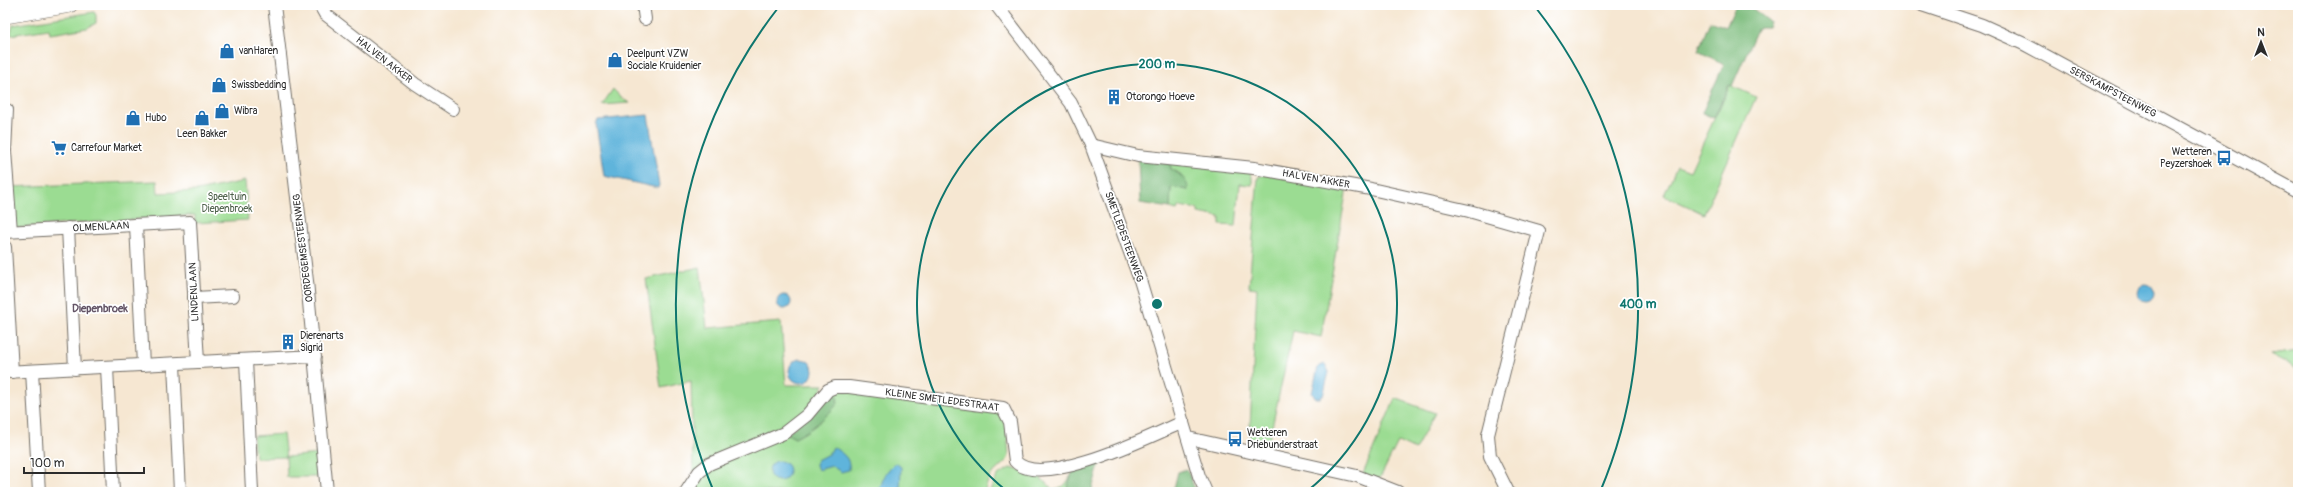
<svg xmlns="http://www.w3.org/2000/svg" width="2303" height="497" viewBox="0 0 2303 497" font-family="Pangolin,sans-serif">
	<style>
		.green { fill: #9bdc92; stroke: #63845e }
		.forest { fill: #7cbc7c; stroke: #547454 }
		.water { fill: #5eb4db; stroke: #447083 }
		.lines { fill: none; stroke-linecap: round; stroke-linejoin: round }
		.minor-casing { stroke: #726d65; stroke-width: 14 }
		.major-casing { stroke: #726d65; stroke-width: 16 }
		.minor { stroke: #fff; stroke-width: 12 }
		.major { stroke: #fff; stroke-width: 15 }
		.ring { fill: none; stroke: #0f766e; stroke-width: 2 }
		.labels { text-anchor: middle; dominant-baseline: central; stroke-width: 3.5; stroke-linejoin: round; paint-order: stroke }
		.poi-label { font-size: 10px; fill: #2b2b2b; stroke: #fff; text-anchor: start }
		.street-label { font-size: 10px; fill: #2b2b2b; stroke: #fff }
		.park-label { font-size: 10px; fill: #4d604a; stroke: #fff }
		.neighbourhood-label { font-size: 11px; font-weight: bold; fill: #645567; stroke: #fff }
		.centre { fill: #0f766e; stroke: #fff; stroke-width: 2 }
		.ring-label { font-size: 12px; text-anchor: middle; font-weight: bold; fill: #0f766e; stroke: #fff; stroke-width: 3.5; stroke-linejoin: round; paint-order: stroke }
	</style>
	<rect width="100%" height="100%" fill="#fff"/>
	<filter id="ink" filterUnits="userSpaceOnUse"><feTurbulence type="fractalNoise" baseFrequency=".025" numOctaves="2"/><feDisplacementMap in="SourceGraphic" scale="8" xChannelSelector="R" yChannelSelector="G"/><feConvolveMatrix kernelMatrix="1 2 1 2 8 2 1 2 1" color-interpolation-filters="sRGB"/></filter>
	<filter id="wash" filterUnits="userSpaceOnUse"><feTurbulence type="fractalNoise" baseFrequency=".012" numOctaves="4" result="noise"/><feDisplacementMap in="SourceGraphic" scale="16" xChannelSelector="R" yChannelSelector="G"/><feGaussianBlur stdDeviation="0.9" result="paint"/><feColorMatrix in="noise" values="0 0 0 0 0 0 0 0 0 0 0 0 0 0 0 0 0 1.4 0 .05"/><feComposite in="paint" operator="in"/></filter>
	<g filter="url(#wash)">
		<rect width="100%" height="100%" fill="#f6e7d2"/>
		<g class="green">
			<path d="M94,12L96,15V23L87,28L50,34L49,29L10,35L13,25Z"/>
			<path d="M1730,85L1756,97L1704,214L1664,195L1677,166L1690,171Z"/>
			<path d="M613,89L624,100L630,103L602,105Z"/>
			<path d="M1170,163L1249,171L1252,177V185L1240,184L1236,226L1220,225V217L1198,213V209L1179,206L1177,210L1170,208L1171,187L1188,190L1179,173L1171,169Z"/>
			<path d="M1266,174L1347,188L1321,337L1293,331L1267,450L1249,447L1257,288L1249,287L1258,177Z"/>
			<path d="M157,181L158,193L197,191L245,181L248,220L195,223V215L11,228L9,187Z"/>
			<path d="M700,267L707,328L781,322L786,385H824L812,406L789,427L693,473L691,381L661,388L646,279Z"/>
			<path d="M2298,350V369L2270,354Z"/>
			<path d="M841,390L1000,412L1006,420L1009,456L1007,460L990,476L984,492H691L707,470L787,433L795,438C810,431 827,417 837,403V397L833,392Z"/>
			<path d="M1395,398L1435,413L1415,450L1398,442L1379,480L1363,474Z"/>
			<path d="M283,434L286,457L318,454L321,477H287L286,457L255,458L253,436Z"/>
			<path d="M1010,468L1036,474L1054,490C1064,489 1067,482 1072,474L1066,492H989L998,475Z"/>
		</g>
		<g class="forest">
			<path d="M1736,5H1748L1770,22L1768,27H1760L1757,29L1732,86L1729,85L1714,118L1702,113L1724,64L1698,51L1710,21L1726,27Z"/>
			<path d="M1138,159L1170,163L1171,169C1180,174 1188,180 1188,190L1171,187L1170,208L1140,203Z"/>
			<path d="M833,392L837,397L838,403C827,417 810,431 795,438L787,434Z"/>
			<path d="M1100,463L1091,492H1066L1073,470Z"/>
			<path d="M1187,469L1196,492H1166L1174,488L1178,472Z"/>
		</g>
		<g class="water">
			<path d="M648,115L659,185L658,188L604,176L596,124L598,120Z"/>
			<circle cx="2146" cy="293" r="8"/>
			<circle cx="784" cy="302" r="7"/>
			<circle cx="801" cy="371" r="12"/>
			<path d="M1325,364L1329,372L1323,396L1320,398H1315L1312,393L1318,367Z"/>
			<path d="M833,447C842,453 851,458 849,470L841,472L832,466L818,470L816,465L817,460L830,453Z"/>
			<circle cx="779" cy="471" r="10"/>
			<path d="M896,463L901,467L900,492H879C882,481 886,469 896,463Z"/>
		</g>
	</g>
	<g filter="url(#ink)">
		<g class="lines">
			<defs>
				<g id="minor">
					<path d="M274,5L307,281L327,492"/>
					<path d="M320,5L325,14L415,84L453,109"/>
					<path d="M643,5L645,19"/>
					<path d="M996,5L1071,103L1091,145L1140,280L1199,476L1206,492"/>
					<path d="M1922,5L1982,25L2024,44L2298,192"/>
					<path d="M7,110L5,151L11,231"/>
					<path d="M1091,145L1138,156L1254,168L1371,189L1469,211L1539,231L1488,435L1490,456L1508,492"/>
					<path d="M136,225L143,365"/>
					<path d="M68,228L75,369"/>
					<path d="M5,232L190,222L198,362"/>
					<path d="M5,247L12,372"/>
					<path d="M194,298L233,296"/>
					<path d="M246,360L252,492"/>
					<path d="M174,364L180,492"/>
					<path d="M107,367L113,492"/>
					<path d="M32,371L39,492"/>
					<path d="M5,372L315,356"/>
					<path d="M1188,438L1357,476L1398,492"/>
					<path d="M686,492L699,472L709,464L784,433L807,415L828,390L835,387H849L1003,408L1010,422L1015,461C1041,491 1153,435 1183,422"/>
				</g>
				<path id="major" d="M5,16L70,5"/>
			</defs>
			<use href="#minor" class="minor-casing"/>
			<use href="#major" class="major-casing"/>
			<use href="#minor" class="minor"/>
			<use href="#major" class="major"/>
		</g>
	</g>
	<g class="ring">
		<path d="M1008 492A240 240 0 1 1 1306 492"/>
		<path d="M714 492A481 481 0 0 1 778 8M1536 8A481 481 0 0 1 1600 492"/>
	</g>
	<defs>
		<symbol id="shop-bare" viewBox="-9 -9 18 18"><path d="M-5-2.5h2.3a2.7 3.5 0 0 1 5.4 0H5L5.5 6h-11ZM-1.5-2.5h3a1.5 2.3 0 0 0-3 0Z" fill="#1f6fb2" stroke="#fff" stroke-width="2.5" paint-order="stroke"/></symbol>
		<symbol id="building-bare" viewBox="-9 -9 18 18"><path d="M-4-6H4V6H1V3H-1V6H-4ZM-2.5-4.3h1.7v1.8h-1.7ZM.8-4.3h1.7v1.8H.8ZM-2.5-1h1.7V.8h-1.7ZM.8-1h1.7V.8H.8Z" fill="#1f6fb2" stroke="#fff" stroke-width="2.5" paint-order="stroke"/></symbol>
		<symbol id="supermarket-bare" viewBox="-9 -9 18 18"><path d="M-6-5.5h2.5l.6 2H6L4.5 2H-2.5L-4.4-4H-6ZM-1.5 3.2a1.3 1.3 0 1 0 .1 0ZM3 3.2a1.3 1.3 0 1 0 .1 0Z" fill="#1f6fb2" stroke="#fff" stroke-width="2.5" paint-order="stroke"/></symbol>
		<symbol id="bus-bare" viewBox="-9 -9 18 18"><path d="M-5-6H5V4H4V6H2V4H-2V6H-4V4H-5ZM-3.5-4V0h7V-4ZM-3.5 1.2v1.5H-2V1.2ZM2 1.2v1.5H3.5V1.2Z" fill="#1f6fb2" stroke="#fff" stroke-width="2.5" paint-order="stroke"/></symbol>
	</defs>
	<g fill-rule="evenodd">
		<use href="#shop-bare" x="216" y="40" width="22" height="22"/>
		<use href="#shop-bare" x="604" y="49" width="22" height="22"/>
		<use href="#shop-bare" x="208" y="74" width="22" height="22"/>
		<use href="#building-bare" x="1103" y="86" width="22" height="22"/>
		<use href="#shop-bare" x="211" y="100" width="22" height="22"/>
		<use href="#shop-bare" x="122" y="107" width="22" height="22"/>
		<use href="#shop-bare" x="191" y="107" width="22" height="22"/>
		<use href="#supermarket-bare" x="48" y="137" width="22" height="22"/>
		<use href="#bus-bare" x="2213" y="147" width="22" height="22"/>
		<use href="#building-bare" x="277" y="331" width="22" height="22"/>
		<use href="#bus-bare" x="1224" y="428" width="22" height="22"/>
	</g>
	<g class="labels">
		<g class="poi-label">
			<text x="239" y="51">vanHaren</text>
			<text x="627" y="54">Deelpunt VZW<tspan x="627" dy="12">Sociale Kruidenier</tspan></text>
			<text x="231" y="85">Swissbedding</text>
			<text x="1126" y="97">Otorongo Hoeve</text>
			<text x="234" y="111">Wibra</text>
			<text x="145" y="118">Hubo</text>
			<text x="202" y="134" text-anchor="middle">Leen Bakker</text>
			<text x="71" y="148">Carrefour Market</text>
			<text x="2212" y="152" text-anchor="end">Wetteren<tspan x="2212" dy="12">Peyzershoek</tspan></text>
			<text x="300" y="336">Dierenarts<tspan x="300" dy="12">Sigrid</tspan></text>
			<text x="1247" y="433">Wetteren<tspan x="1247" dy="12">Driebunderstraat</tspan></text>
		</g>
		<g class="street-label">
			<text transform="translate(384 60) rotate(38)">HALVEN AKKER</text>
			<text transform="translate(2113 92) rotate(28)">SERSKAMPSTEENWEG</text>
			<text transform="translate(1316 179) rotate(10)">HALVEN AKKER</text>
			<text transform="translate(101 227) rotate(-3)">OLMENLAAN</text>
			<text transform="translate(1124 237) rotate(70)">SMETLEDESTEENWEG</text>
			<text transform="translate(303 248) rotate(-97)">OORDEGEMSESTEENWEG</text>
			<text transform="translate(194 292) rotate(-93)">LINDENLAAN</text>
			<text transform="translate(942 400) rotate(8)">KLEINE SMETLEDESTRAAT</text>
		</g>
		<g class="park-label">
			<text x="227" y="197">Speeltuin<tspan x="227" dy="12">Diepenbroek</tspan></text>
		</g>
		<g class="neighbourhood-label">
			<text x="100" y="308">Diepenbroek</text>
		</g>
	</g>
	<circle cx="1157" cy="304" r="6" class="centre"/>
	<g class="ring-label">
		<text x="1157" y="68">200 m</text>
		<text x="1638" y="308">400 m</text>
	</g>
	<rect width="2303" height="497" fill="none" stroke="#fff" stroke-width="20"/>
	<g transform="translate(2261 42)" stroke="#ffffff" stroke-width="3" paint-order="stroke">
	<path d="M0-3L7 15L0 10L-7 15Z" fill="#2b2b2b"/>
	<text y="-6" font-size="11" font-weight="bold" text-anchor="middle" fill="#2b2b2b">N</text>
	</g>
	<path d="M24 467v6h120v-6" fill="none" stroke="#2b2b2b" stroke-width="2"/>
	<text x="30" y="467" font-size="12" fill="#2b2b2b" stroke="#ffffff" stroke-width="3" paint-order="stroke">100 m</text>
</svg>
